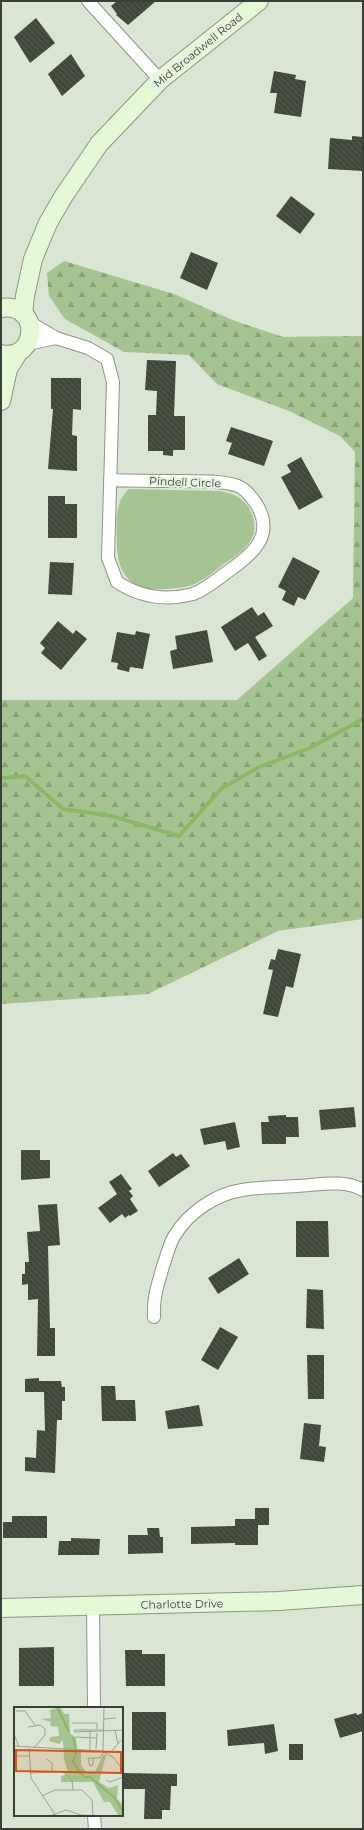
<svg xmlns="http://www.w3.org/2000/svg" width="364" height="1830" viewBox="0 0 364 1830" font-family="Montserrat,sans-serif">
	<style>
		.green { fill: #a6c492 }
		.forest { fill: url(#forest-firs) }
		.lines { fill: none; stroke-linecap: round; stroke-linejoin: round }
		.stream { stroke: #89b965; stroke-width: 4 }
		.building { fill: url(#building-back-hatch) }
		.street-casing { stroke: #8c9685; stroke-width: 14 }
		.secondary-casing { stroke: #8c9685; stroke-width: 20 }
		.street { stroke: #fff; stroke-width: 12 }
		.secondary { stroke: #e6f9d6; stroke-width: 18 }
		.labels { text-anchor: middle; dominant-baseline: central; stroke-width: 4; stroke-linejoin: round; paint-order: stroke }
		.street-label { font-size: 11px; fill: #3a3f37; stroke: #e7f3e0 }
		.inset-river { fill: none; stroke: #89b965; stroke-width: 2 }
		.inset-road { fill: none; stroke: #9aa395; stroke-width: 1 }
		.view { fill: #d75610; fill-opacity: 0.15; stroke: #d75610; stroke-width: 2 }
		.inset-edge { fill: none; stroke: #3a3f37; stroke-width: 2 }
	</style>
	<defs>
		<pattern id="forest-firs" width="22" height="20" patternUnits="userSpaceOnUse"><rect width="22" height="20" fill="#a6c492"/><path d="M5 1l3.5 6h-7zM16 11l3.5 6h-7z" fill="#88a178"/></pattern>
		<pattern id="building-back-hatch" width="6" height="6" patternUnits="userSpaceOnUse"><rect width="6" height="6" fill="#3f4839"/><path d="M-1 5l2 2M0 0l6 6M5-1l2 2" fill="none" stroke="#535b4e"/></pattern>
	</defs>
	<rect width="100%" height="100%" fill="#dae5d3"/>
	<path class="green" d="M129,489L220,491C234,494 245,498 251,512C254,518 255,526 254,533C250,547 236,556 225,563C215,571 204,580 192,585C184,588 174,588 165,589C159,589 153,590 147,589C126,585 117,566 117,546C117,526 113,503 129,489Z"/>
	<path class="forest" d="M64,261L174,294L235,321L283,337L363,336V919L278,931L148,994L1,1004V700H237L353,598L355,452L340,436L289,411L217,384L189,355L124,352L65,319L49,296L47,273Z"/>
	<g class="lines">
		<path class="stream" d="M1,778L25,776L63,809L112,816L179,836L221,789L259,767L310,748L363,719"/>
	</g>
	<g class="building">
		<path d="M117,1H156L128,25L116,15L117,14L111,6Z"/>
		<path d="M36,18L55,43L30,63L14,37Z"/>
		<path d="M71,54L85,76L62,96L48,74Z"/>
		<path d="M274,71L296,75L295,79L306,81L301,117L274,113L277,93H270Z"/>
		<path d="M352,136L363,137V171L328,169L330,138L352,140Z"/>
		<path d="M291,196L315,214L300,234L276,216Z"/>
		<path d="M191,252L218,263L207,290L180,278Z"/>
		<path d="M147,360L176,361L174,416H185V450H173V456L163,455V451H148V415H156L157,391L145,390Z"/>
		<path d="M51,378H81V410L73,409L72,435L77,436V471L48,469L53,409H51Z"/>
		<path d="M231,427L273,441L264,466L228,454L232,443L226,441Z"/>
		<path d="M301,457L323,497L299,510L281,477L291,472L287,465Z"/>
		<path d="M48,496H65V504H77V538H48Z"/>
		<path d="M293,557L320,571L305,600L298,597L294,606L282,600L286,591L278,587Z"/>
		<path d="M50,562L74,563L72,595L48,594Z"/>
		<path d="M252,607L258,616L264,612L273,626L255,637L267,656L259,661L248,643L235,651L221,627Z"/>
		<path d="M58,621L73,634L76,630L87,639L61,670L41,653L45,648L40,643Z"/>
		<path d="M207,630L213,662L173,669L170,651L177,649L175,636Z"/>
		<path d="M136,631L150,634L143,669L130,667L129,672L117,669L118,663L111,662L117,632L135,635Z"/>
		<path d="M278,949L301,954L293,988L286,986L278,1017L263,1014L273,970L268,969L271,959L275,960Z"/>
		<path d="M354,1107L356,1127L321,1130L319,1110Z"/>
		<path d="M286,1115V1117H298L299,1137H286V1144H262L261,1122H269L268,1116Z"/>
		<path d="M235,1122L240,1147L227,1150L225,1141L204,1145L200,1129Z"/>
		<path d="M21,1150H40V1160H50V1178L21,1180Z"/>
		<path d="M173,1153L176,1157L181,1154L190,1166L159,1187L148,1171Z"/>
		<path d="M121,1174L132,1189L129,1191L133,1196L130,1199L138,1211L130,1216L129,1215L125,1218L122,1214L110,1223L98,1208L117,1194L109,1182Z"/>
		<path d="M57,1204L60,1245L48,1246L50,1328H55V1356H37L38,1299L28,1300V1284L22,1285V1274H25V1262H29L27,1232L40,1231L38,1205Z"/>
		<path d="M296,1221H328L329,1257H296Z"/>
		<path d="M239,1258L249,1274L218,1294L208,1278Z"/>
		<path d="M307,1289L323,1290L324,1329L306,1328Z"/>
		<path d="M220,1327L238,1337L218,1370L201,1360Z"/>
		<path d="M307,1355H324V1399H308Z"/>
		<path d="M39,1378V1381H61L62,1387H65V1401H62V1420H57L55,1473L25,1471V1457L36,1458L37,1430L45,1431L44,1392H25V1379Z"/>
		<path d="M101,1386H115L116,1400H135L136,1421H102Z"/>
		<path d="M199,1405L203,1426L168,1429L165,1411Z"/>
		<path d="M304,1423L321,1425L319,1446L326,1447L324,1462L300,1459Z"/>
		<path d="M255,1508H269V1525H258V1545H235V1543L191,1544V1527L235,1526V1519H255Z"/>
		<path d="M12,1516H47V1538H3V1522H12Z"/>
		<path d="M147,1528H159L160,1537H163V1553L128,1554V1535H148Z"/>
		<path d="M71,1538L100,1539L99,1555H58L59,1541H71Z"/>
		<path d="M54,1647V1686H19V1648Z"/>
		<path d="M125,1650H142V1654H165V1686H126Z"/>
		<rect x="132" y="1712" width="34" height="38"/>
		<path d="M356,1713L357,1715L363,1713V1731L340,1738L334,1719Z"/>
		<path d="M274,1724L278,1751L265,1754L264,1743L228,1746L227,1730Z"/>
		<rect x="289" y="1744" width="14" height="16"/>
		<path d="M122,1773L177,1774V1786H171L170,1810H162V1819H144L145,1789H122Z"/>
	</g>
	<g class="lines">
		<defs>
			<g id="street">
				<path d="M88,1L160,80"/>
				<path d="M29,322L56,338L88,348L107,359L113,382L108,558L117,582C140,597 166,601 193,594C205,590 216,580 226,573C250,555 276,538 257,505C252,498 246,489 238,486C220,480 201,482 183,481C159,481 135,481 110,480"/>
				<path d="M27,344L56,338"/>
				<path d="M154,1317C153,1296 158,1285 163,1266C167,1256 169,1244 175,1235C189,1212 216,1194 242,1190C260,1187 279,1187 297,1186C318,1185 344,1179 363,1190"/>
				<path d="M93,1606L94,1708"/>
				<path d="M94,1815L95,1829"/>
			</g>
			<g id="secondary">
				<path d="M1,308C42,302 38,362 1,354"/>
				<path d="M23,314L25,296L33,259L48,223L63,197L99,144L160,80L259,1"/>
				<path d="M1,401L8,369L18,353"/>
				<path d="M1,1608L279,1601L363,1595"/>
			</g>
		</defs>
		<use href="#street" class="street-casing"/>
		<use href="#secondary" class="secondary-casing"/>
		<use href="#street" class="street"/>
		<use href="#secondary" class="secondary"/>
	</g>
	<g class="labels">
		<g class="street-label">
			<text transform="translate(198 50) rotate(-39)">Mid Broadwell Road</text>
			<text transform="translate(185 482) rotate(2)">Pindell Circle</text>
			<text transform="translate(182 1604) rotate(-1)">Charlotte Drive</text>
		</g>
	</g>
	<g transform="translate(14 1707)">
		<rect width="109" height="109" fill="#dae5d3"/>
		<path d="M46,0L50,7H55L56,26L62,31L63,42H67V58L72,65H81L89,48H92L85,75L95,81L104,78L103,92L109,98V109H105L96,95H90L79,75H47V70L54,65L50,52L49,33L45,37L35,34L36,30L45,29L44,20L36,19L37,15L27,12L37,11L36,3Z" fill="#a6c492"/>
		<path class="inset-river" d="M43,0L55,25M59,30L62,43M63,44L59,54L66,66L71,70H76L101,91L109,105"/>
		<path class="inset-road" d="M2,4H11L21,18M90,12L102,11M58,16H83V22M14,20L26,18L31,22V28L20,41M89,23H60L61,25L109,23M101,23L104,37M76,24V44M0,27L5,40M61,30L82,31M0,39L87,44M15,41L17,71L42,109M82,42L83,26M89,44L90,0M98,44L107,33M89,45L99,50L109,63M1,49H15M79,51V58L76,59L74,51H86L89,46M50,65L58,73L59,83M16,66L38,65V56L32,52M92,73L96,75L109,70M28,89L41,83H68L78,93L79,108M36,109L52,103L67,108L91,109"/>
		<path class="view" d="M2,43L107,45V66L2,64Z"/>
		<rect width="109" height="109" class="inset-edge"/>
	</g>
	<rect width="364" height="1830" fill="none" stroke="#3a3f37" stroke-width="4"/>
</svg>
